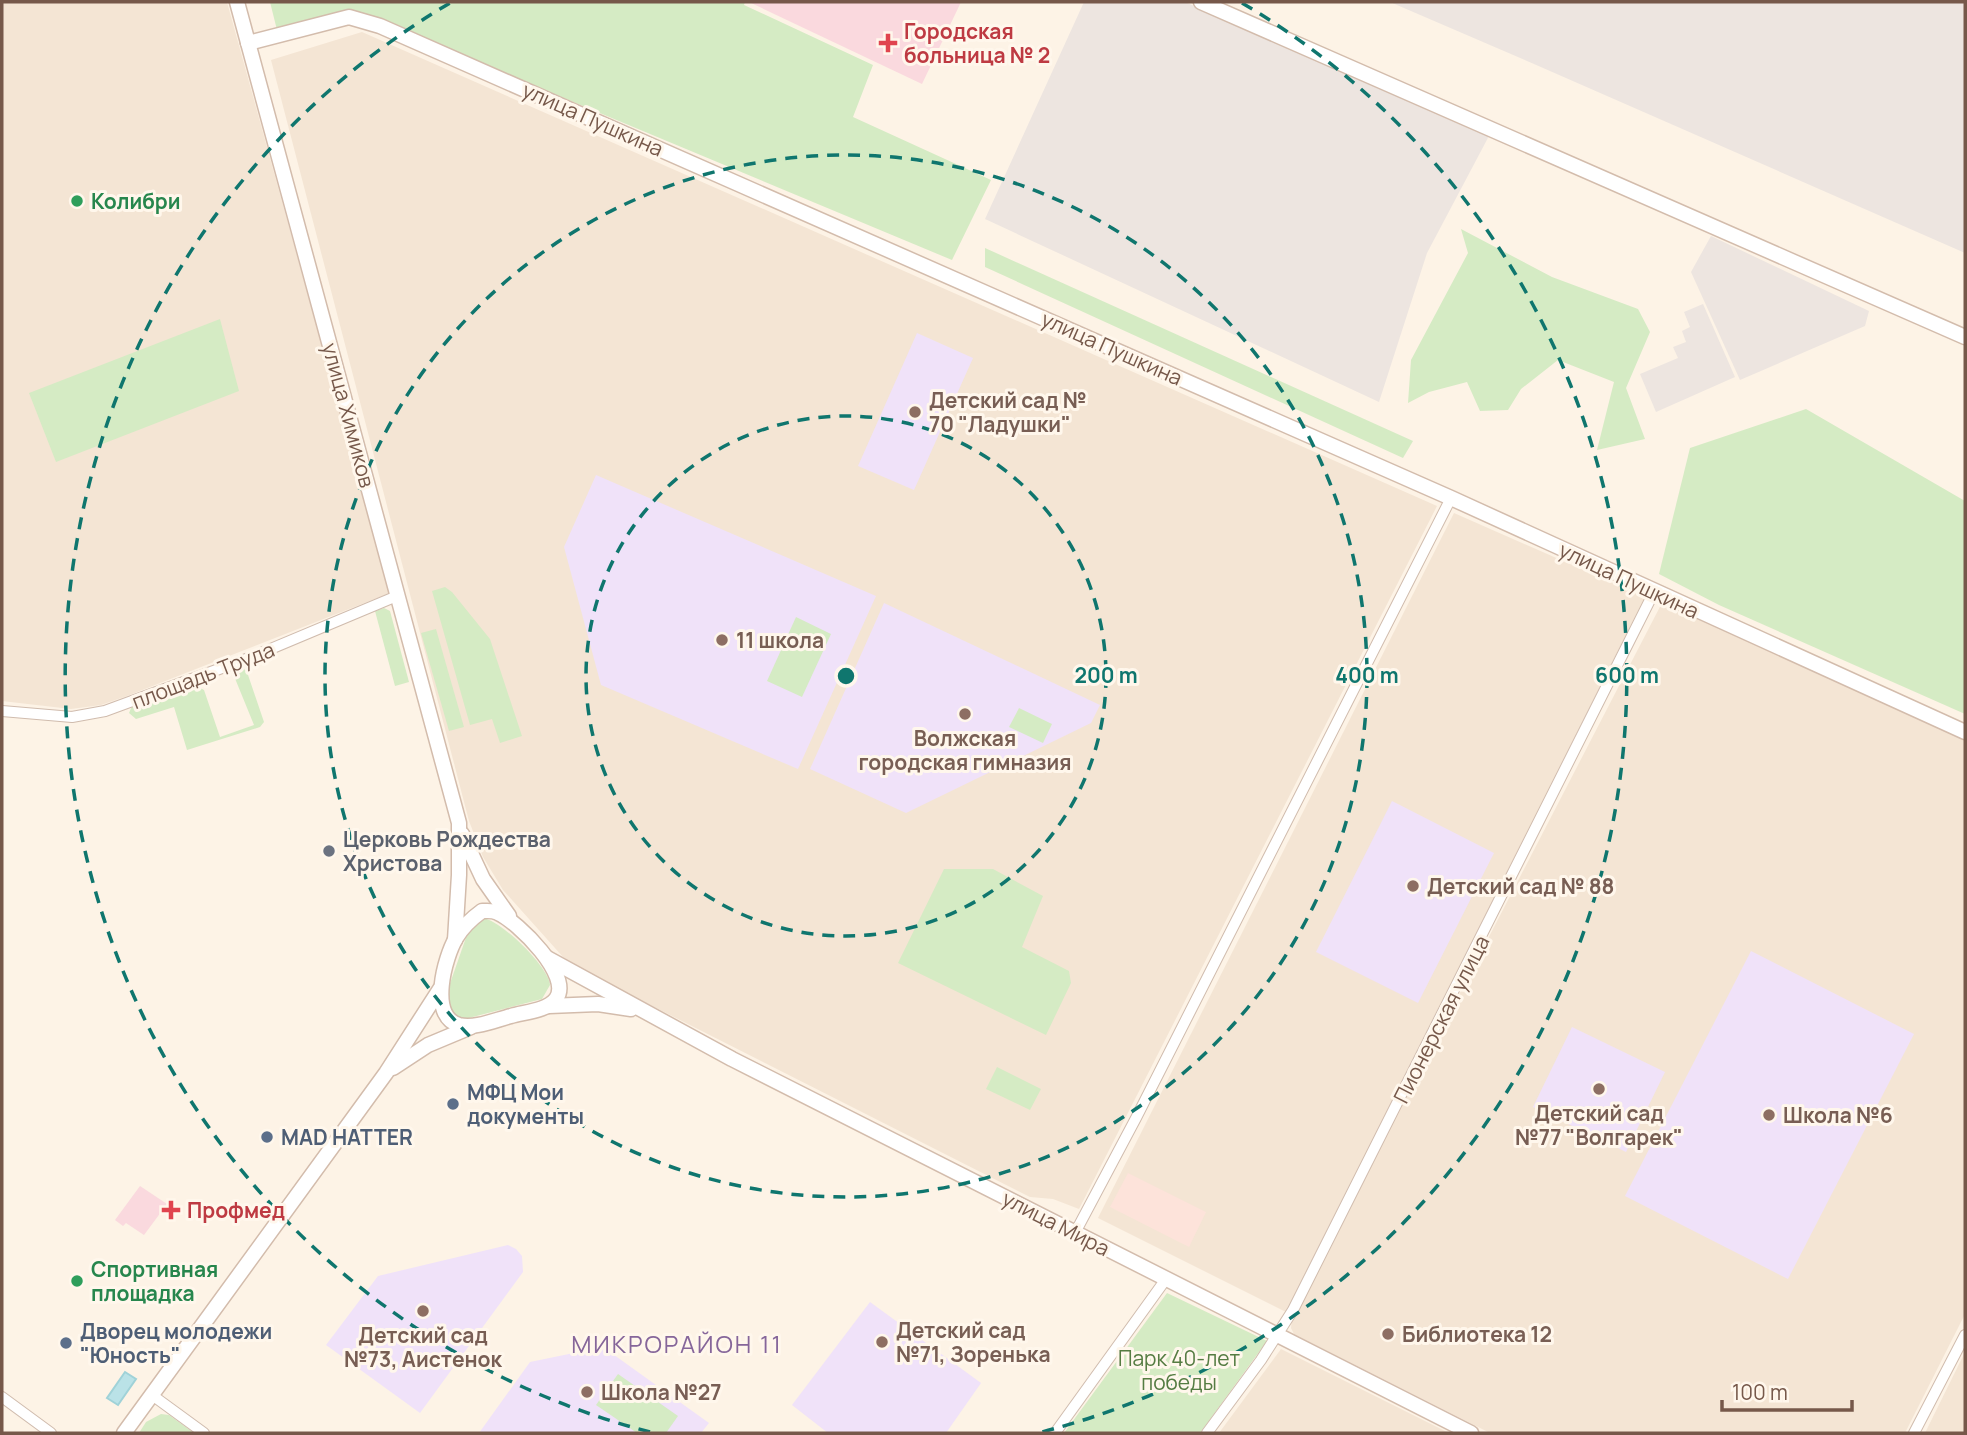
<svg xmlns="http://www.w3.org/2000/svg" width="1967" height="1435" viewBox="0 0 1967 1435" font-family="Manrope,sans-serif">
	<style>
		.residential { fill: #f4e5d4 }
		.commercial { fill: #fde3da }
		.industrial { fill: #ede5e0 }
		.education { fill: #f0e2f9 }
		.medical { fill: #fad9de }
		.green { fill: #d5ebc4 }
		.water { fill: #bae2e7; stroke: #a0d2d8; stroke-width: 2 }
		.lines { fill: none; stroke-linecap: round; stroke-linejoin: round }
		.street-casing { stroke: #d0bcae; stroke-width: 12 }
		.secondary-casing { stroke: #d3bcac; stroke-width: 17 }
		.street { stroke: #fff; stroke-width: 10 }
		.secondary { stroke: #fff; stroke-width: 14 }
		.ring { fill: none; stroke: #0f766e; stroke-width: 3.5; stroke-dasharray: 12 9 }
		.health-dot { fill: #e0444e; stroke: #fff7ec; stroke-width: 2.5 }
		.leisure-dot { fill: #2e9e5b; stroke: #fff7ec; stroke-width: 2.5 }
		.education-dot { fill: #8d6e63; stroke: #fff7ec; stroke-width: 2.5 }
		.worship-dot { fill: #6b7280; stroke: #fff7ec; stroke-width: 2.5 }
		.service-dot { fill: #5c6f8a; stroke: #fff7ec; stroke-width: 2.5 }
		.labels { text-anchor: middle; dominant-baseline: central; stroke-width: 6; stroke-linejoin: round; paint-order: stroke }
		.health-label { font-size: 21px; font-weight: bold; fill: #be3a42; stroke: #fff7ec; text-anchor: start }
		.street-label { font-size: 21px; fill: #76584a; stroke: #fff7ec }
		.leisure-label { font-size: 21px; font-weight: bold; fill: #27864d; stroke: #fff7ec; text-anchor: start }
		.education-label { font-size: 21px; font-weight: bold; fill: #785e54; stroke: #fff7ec; text-anchor: start }
		.worship-label { font-size: 21px; font-weight: bold; fill: #5b616d; stroke: #fff7ec; text-anchor: start }
		.service-label { font-size: 21px; font-weight: bold; fill: #4e5e75; stroke: #fff7ec; text-anchor: start }
		.park-label { font-size: 21px; fill: #557c42; stroke: #fff7ec }
		.quarter-label { font-size: 24px; letter-spacing: 2px; fill: #86669a; stroke: #fff7ec }
		.centre { fill: #0f766e; stroke: #fff7ec; stroke-width: 3.5 }
		.ring-label { font-size: 21px; text-anchor: middle; font-weight: bold; fill: #0f766e; stroke: #fff7ec; stroke-width: 6; stroke-linejoin: round; paint-order: stroke }
	</style>
	<rect width="100%" height="100%" fill="#fdf3e6"/>
	<g class="residential">
		<path d="M2,2H227L390,593L127,696L101,705L71,709L2,701Z"/>
		<path d="M362,32L1437,506L1079,1209L1053,1199L1030,1197L593,976L563,957L503,890L483,857L469,821L271,60Z"/>
		<path d="M1454,513L1645,597L1286,1312L1098,1218Z"/>
		<path d="M1664,599L1965,735V1314L1905,1433H1490L1294,1334L1291,1328L1292,1317Z"/>
		<path d="M1281,1349L1449,1433H1219Z"/>
		<path d="M1965,1352V1433H1925Z"/>
	</g>
	<path class="commercial" d="M1128,1173L1206,1212L1189,1247L1110,1207Z"/>
	<g class="industrial">
		<path d="M1084,2H1185L1490,134L1427,253L1379,402L985,219Z"/>
		<path d="M1390,2H1965V253L1534,64Z"/>
		<path d="M1711,236L1869,311L1865,326L1740,380L1691,272Z"/>
		<path d="M1703,304L1735,377L1656,412L1640,374L1678,358L1673,347L1686,342L1682,331L1690,327L1684,312Z"/>
	</g>
	<g class="education">
		<path d="M917,333L973,358L914,490L858,466Z"/>
		<path d="M596,475L876,596L798,769L601,685L564,547Z"/>
		<path d="M884,603L1100,705L1091,723L906,813L810,769Z"/>
		<path d="M1392,801L1494,853L1418,1003L1316,952Z"/>
		<path d="M1751,951L1914,1034L1788,1279L1625,1196Z"/>
		<path d="M1572,1027L1665,1072L1626,1152L1533,1107Z"/>
		<path d="M508,1245L516,1249L522,1256L523,1272L420,1413L326,1345L378,1276Z"/>
		<path d="M870,1302L981,1383L946,1433H828L792,1405Z"/>
		<path d="M603,1347L709,1423L701,1433H479L530,1362Z"/>
	</g>
	<g class="medical">
		<path d="M749,2H961L922,84Z"/>
		<path d="M140,1186L167,1204L144,1235L126,1223L123,1226L115,1220Z"/>
	</g>
	<g class="green">
		<path d="M270,2H745L744,5L873,65L853,117L991,180L952,260L355,11L277,30Z"/>
		<path d="M1461,229L1552,277L1638,309L1650,332L1626,388L1645,439L1597,450L1614,382L1558,360L1521,389L1508,410L1480,411L1467,382L1429,392L1408,403L1411,360L1468,253Z"/>
		<path d="M985,248L1413,441L1403,458L985,267Z"/>
		<path d="M220,319L239,391L56,462L29,393Z"/>
		<path d="M1806,409L1965,501V714L1719,605L1659,574L1690,448Z"/>
		<path d="M445,587L452,592L490,639L522,736L500,743L492,719L470,725L432,591Z"/>
		<path d="M384,608L390,611L409,682L395,686L375,611Z"/>
		<path d="M796,617L831,634L802,697L767,681Z"/>
		<path d="M436,629L464,727L449,731L421,633Z"/>
		<path d="M242,667L247,672L264,722L260,727L187,750L174,707L136,719L129,713L132,706L193,684L204,690L220,737L254,725L234,676L235,670Z"/>
		<path d="M1019,708L1052,724L1043,743L1009,727Z"/>
		<path d="M944,869H993L1043,896L1022,947L1069,971L1071,983L1046,1035L898,963Z"/>
		<path d="M482,918C500,919 549,967 550,985L542,999L465,1019L451,1013L446,995L470,926Z"/>
		<path d="M997,1067L1041,1089L1030,1110L986,1089Z"/>
		<path d="M1167,1293L1267,1341L1200,1433H1064Z"/>
		<path d="M618,1374L678,1416L666,1433H637L596,1405Z"/>
		<path d="M161,1414L169,1415L194,1433H139L146,1422Z"/>
	</g>
	<path class="water" d="M125,1372L136,1379L118,1405L107,1398Z"/>
	<g class="lines">
		<defs>
			<g id="street">
				<path d="M2,711L72,717L105,711L249,658L397,596"/>
				<path d="M1076,1231L1136,1118L1451,498"/>
				<path d="M152,1395L204,1433"/>
				<path d="M2,1397L51,1433"/>
				<path d="M1055,1433L1166,1279"/>
				<path d="M1207,1433L1261,1360L1293,1310L1654,592"/>
				<path d="M1914,1433L1965,1335"/>
			</g>
			<g id="secondary">
				<path d="M237,2L459,823V875L455,940"/>
				<path d="M1201,2L1965,337"/>
				<path d="M248,43L349,17L380,26L1451,498L1965,732"/>
				<path d="M462,834L483,879L509,916"/>
				<path d="M482,911C487,911 493,910 498,913C518,922 573,976 556,999C547,1011 524,1012 511,1016C495,1020 475,1029 459,1025C428,1016 445,957 456,938C463,926 471,919 482,911Z"/>
				<path d="M547,958L732,1059L1471,1433"/>
				<path d="M549,1006L598,1004L631,1009"/>
				<path d="M393,1068L428,1045L471,1027"/>
				<path d="M124,1433L386,1073L440,989"/>
			</g>
		</defs>
		<use href="#street" class="street-casing"/>
		<use href="#secondary" class="secondary-casing"/>
		<use href="#street" class="street"/>
		<use href="#secondary" class="secondary"/>
	</g>
	<g class="ring">
		<circle cx="846" cy="676" r="260"/>
		<circle cx="846" cy="676" r="521"/>
		<path d="M650 1432A781 781 0 0 1 450 3M1242 3A781 781 0 0 1 1042 1432"/>
	</g>
	<g class="health-dot">
		<path d="M884.5 32.5h7v7h7v7h-7v7h-7v-7h-7v-7h7z"/>
		<path d="M167.5 1199.5h7v7h7v7h-7v7h-7v-7h-7v-7h7z"/>
	</g>
	<g class="leisure-dot">
		<circle cx="77" cy="201" r="7"/>
		<circle cx="77" cy="1281" r="7"/>
	</g>
	<g class="education-dot">
		<circle cx="915" cy="412" r="7"/>
		<circle cx="722" cy="640" r="7"/>
		<circle cx="965" cy="714" r="7"/>
		<circle cx="1413" cy="886" r="7"/>
		<circle cx="1599" cy="1089" r="7"/>
		<circle cx="1769" cy="1115" r="7"/>
		<circle cx="423" cy="1311" r="7"/>
		<circle cx="1388" cy="1334" r="7"/>
		<circle cx="882" cy="1342" r="7"/>
		<circle cx="587" cy="1392" r="7"/>
	</g>
	<circle class="worship-dot" cx="329" cy="851" r="7"/>
	<g class="service-dot">
		<circle cx="453" cy="1104" r="7"/>
		<circle cx="267" cy="1137" r="7"/>
		<circle cx="66" cy="1343" r="7"/>
	</g>
	<g class="labels">
		<g class="health-label">
			<text x="904" y="31">Городская<tspan x="904" dy="24">больница № 2</tspan></text>
			<text x="187" y="1210">Профмед</text>
		</g>
		<g class="street-label">
			<text transform="translate(593 119) rotate(24)">улица Пушкина</text>
			<text transform="translate(1112 348) rotate(24)">улица Пушкина</text>
			<text transform="translate(349 415) rotate(75)">улица Химиков</text>
			<text transform="translate(1629 580) rotate(25)">улица Пушкина</text>
			<text transform="translate(203 675) rotate(-21)">площадь Труда</text>
			<text transform="translate(1441 1019) rotate(-63)">Пионерская улица</text>
			<text transform="translate(1056 1223) rotate(27)">улица Мира</text>
		</g>
		<g class="leisure-label">
			<text x="91" y="201">Колибри</text>
			<text x="91" y="1269">Спортивная<tspan x="91" dy="24">площадка</tspan></text>
		</g>
		<g class="education-label">
			<text x="929" y="400">Детский сад №<tspan x="929" dy="24">70 "Ладушки"</tspan></text>
			<text x="736" y="640">11 школа</text>
			<text x="965" y="738" text-anchor="middle">Волжская<tspan x="965" dy="24">городская гимназия</tspan></text>
			<text x="1427" y="886">Детский сад № 88</text>
			<text x="1599" y="1113" text-anchor="middle">Детский сад<tspan x="1599" dy="24">№77 "Волгарек"</tspan></text>
			<text x="1783" y="1115">Школа №6</text>
			<text x="896" y="1330">Детский сад<tspan x="896" dy="24">№71, Зоренька</tspan></text>
			<text x="1402" y="1334">Библиотека 12</text>
			<text x="423" y="1335" text-anchor="middle">Детский сад<tspan x="423" dy="24">№73, Аистенок</tspan></text>
			<text x="601" y="1392">Школа №27</text>
		</g>
		<g class="worship-label">
			<text x="343" y="839">Церковь Рождества<tspan x="343" dy="24">Христова</tspan></text>
		</g>
		<g class="service-label">
			<text x="467" y="1092">МФЦ Мои<tspan x="467" dy="24">документы</tspan></text>
			<text x="281" y="1137">MAD HATTER</text>
			<text x="80" y="1331">Дворец молодежи<tspan x="80" dy="24">"Юность"</tspan></text>
		</g>
		<g class="park-label">
			<text x="1179" y="1358">Парк 40-лет<tspan x="1179" dy="24">победы</tspan></text>
		</g>
		<g class="quarter-label">
			<text x="677" y="1343">МИКРОРАЙОН 11</text>
		</g>
	</g>
	<circle cx="846" cy="676" r="10" class="centre"/>
	<g class="ring-label">
		<text x="1106" y="683">200 m</text>
		<text x="1367" y="683">400 m</text>
		<text x="1627" y="683">600 m</text>
	</g>
	<rect width="1967" height="1435" fill="none" stroke="#76584a" stroke-width="7"/>
	<path d="M1722 1400v10h130v-10" fill="none" stroke="#76584a" stroke-width="3.5"/>
	<text x="1732" y="1400" font-size="21" fill="#76584a" stroke="#fff7ec" stroke-width="5" paint-order="stroke">100 m</text>
</svg>
